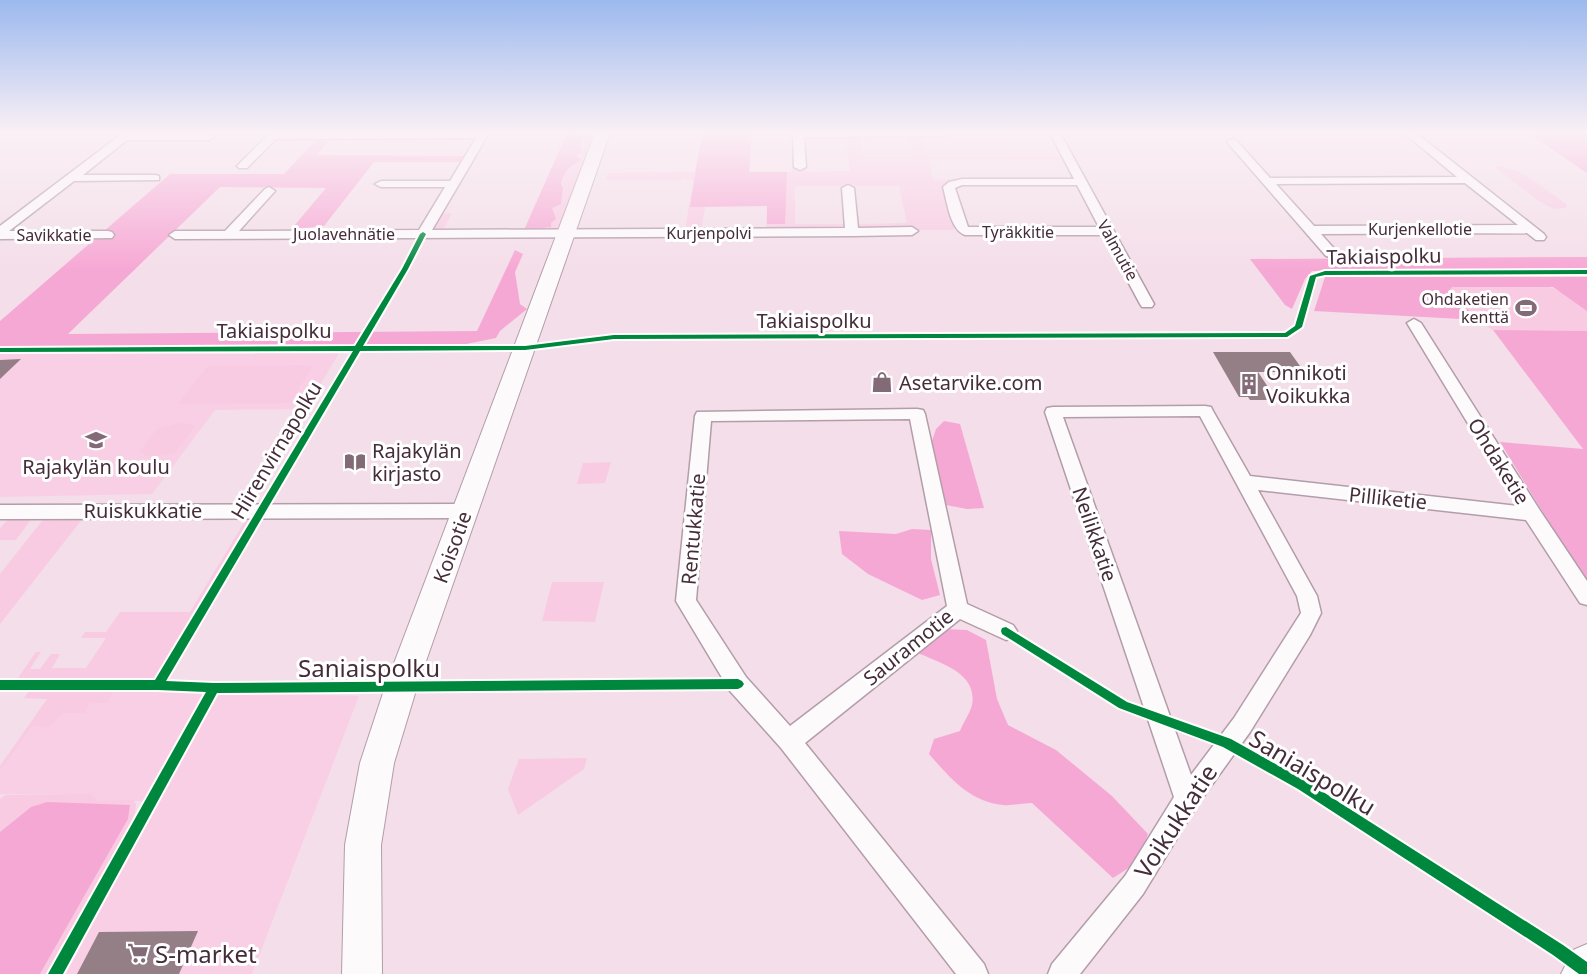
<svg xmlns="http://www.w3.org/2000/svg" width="1587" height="974" viewBox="0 0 1587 974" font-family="'Noto Sans',sans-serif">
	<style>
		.built { fill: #f9cfe5 }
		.green { fill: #f8cbe2 }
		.forest { fill: #f6a8d4 }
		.building { fill: #947f87 }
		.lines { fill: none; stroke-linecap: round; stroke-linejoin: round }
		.street-casing { stroke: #b29da8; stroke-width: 3 }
		.secondary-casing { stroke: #b29da8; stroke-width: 2 }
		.street { fill: #fdfafc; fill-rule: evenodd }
		.secondary { fill: #fdfafc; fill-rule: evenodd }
		.cycleway-casing { stroke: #fff; stroke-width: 4 }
		.cycleway { fill: #00873e; fill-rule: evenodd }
		.labels { text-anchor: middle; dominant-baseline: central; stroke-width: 6; stroke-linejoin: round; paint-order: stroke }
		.far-street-label { font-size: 16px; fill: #452c39; stroke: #fff }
		.far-poi-label { font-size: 16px; fill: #452c39; stroke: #fff; text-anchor: end }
		.street-label { font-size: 20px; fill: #452c39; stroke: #fff }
		.poi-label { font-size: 20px; fill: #452c39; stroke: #fff; text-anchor: start }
		.near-street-label { font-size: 24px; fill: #452c39; stroke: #fff }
		.near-poi-label { font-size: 24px; fill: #452c39; stroke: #fff; text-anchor: start }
	</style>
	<rect width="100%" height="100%" fill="#f4dee9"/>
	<g class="built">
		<path d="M128,352L339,353L306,409L215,410L152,494L0,497V353Z"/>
		<path d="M58,688L359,696L252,974H60L119,865L159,801H98L91,793L55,795L0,794V771Z"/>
	</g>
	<g class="green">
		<path d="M583,133H598L562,227L554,230L437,231L432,227L440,214L452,213L443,230H524L553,206L561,204C561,184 561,170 580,161L581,158L576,156Z"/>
		<path d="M702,133H752L749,172H792V166L806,164L807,172L850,171L846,140H802L812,135L861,136L863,153H912L909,136H922L926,153H1057L1061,160H929L933,179L955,180L948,183L958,227L952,230H867L856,226V224L907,223L899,186H795V224H848L844,228L766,230L767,206L705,207L701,231H685L693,180H686L685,178L680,180H606L608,173L695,172Z"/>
		<path d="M1500,166L1523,173L1520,174L1526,175L1562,201L1567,205L1566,208L1554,209L1542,203H1545L1539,201L1494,167Z"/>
		<path d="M1539,285C1557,287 1574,298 1587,311V331L1493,330L1483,324L1448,291L1452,287Z"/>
		<path d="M208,366L307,365L313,366L290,403L178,404Z"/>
		<path d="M179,423L196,425L174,453L150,457L139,452L157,429Z"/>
		<path d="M611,462L605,483L577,484L583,463Z"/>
		<path d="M252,516L155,678L145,682L18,678L36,652H41L30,669H40L51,654H60L52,668H86L106,638H81L85,632H106L120,612H190L245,521L237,520L239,517Z"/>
		<path d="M10,517L32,518L16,540H0V528Z"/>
		<path d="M47,517L83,518L0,624V574L42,521Z"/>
		<path d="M552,582H604L595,622L542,621Z"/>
		<path d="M49,687L116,688L107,703H90L85,713H62L50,727L32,726L0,771V766L47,699L24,698L31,689Z"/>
		<path d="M587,758L584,769L518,815L508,789L519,759Z"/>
		<path d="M91,793L98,801L133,800L136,804L135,813L127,832L49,974H40L128,819L130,805L31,807L0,832V799L6,795H55Z"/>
	</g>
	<g class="forest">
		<path d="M567,133H583L580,146L583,152L576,156L581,159L580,161C569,166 564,172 561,184L563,188L561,204L552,208L556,219L551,223V227L524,230Z"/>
		<path d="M702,133H752L749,172H787L785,224H767V206L690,207Z"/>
		<path d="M1528,133H1587V173Z"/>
		<path d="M320,140L328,142L317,155L463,156L460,162H374L324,226L296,229L294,226L326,188L220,187L68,334L477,331L515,250L523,254L515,272L520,304L527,309L500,331L496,338L461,345L0,347V321L170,174H284L315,141Z"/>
		<path d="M1587,257V268L1312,271L1305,279L1292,309L1285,305L1250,259Z"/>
		<path d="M1325,277H1587V311L1553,287H1452L1449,291L1479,320L1314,311Z"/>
		<path d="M1493,330L1587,331V585L1500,442L1583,449Z"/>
		<path d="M944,421L960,424L984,508L967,509L946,505L931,444L936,429Z"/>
		<path d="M912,529L931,530V559L940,595L922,600L868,574L842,554L839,531L896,534Z"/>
		<path d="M944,629L967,630L986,640L997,699L1008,725L1056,750L1112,796L1148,834L1138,862L1113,878L1032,803C1023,803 1012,806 1003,805C970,802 949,777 929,754L934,739L960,731C963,723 970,713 972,705C978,672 939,663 916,652Z"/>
		<path d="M47,802L130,805L128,819L40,974H0V832L31,807Z"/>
	</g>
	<g class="building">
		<path d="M1213,352H1290L1300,366H1295L1299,372H1258L1274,396H1271L1273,400H1250L1248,397H1239Z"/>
		<path d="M21,359L0,379V360Z"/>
		<path d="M198,931L179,974H77L99,932Z"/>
	</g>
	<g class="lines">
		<defs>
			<g id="street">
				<path d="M123,133L209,134L214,137L209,140H127L83,175H155L159,176V180L74,181L9,231H108L112,232L114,235L112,238L0,239V226Z"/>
				<path d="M489,133L432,230L845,228L842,188L848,185L854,188L858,228L912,227L918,231L912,235L852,236L175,239L169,235L175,231H225L265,189L269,187L275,191L239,231L419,230L445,187H381L375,184L381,181H450L476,138L276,139L247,168H239L237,166L270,133Z"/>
				<path d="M793,133H949L944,136L804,137L806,167L800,170L794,167Z"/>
				<path d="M1050,133H1060L1154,304L1152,307H1142L1140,304L1103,235H965C950,230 947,201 943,187L949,182L962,179H1074ZM962,185H1077L1099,227H968L955,188Z"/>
				<path d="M1404,133H1416L1544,234L1546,237L1544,240H1536L1527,233L1321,234L1338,253L1331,257L1326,256L1227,142L1228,140H1236L1270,178L1457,177ZM1465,183L1518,225L1314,226L1276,184Z"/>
				<path d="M1414,319L1421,323L1539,509L1587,581V605L1580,603L1526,520L1258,490L1317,596L1321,613L1310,635L1250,732L1196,807L1143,894L1080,974H1048L1052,964L1125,876L1174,797L1045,412L1047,408L1053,407L1205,406L1211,407L1213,411L1250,476L1518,506L1407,323ZM1200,416L1297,596L1301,613L1234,718L1191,775L1063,417Z"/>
				<path d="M917,409L923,410L925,414L967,604L1013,625L1017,631L1013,637L1006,640L960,619L805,743L984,964L988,974H956L781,748L730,691L676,601L695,416L697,412ZM910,419L947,606L790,726L746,677L696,600L711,421Z"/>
				<path d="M465,504L472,506L474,511L472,516L465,518L0,519V505Z"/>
			</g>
			<g id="secondary">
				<path d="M595,133H610L417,687L394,763L381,845L382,974H342L345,845L360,763L385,687Z"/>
				<path d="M1587,944V974H1561L1573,950Z"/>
			</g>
		</defs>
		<use href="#street" class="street-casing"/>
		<use href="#secondary" class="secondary-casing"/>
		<use href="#street" class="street"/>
		<use href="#secondary" class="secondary"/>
		<defs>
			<g id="cycleway">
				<path d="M423,232L426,234L408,269L363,346H525L614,335L1285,333L1295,326L1310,276L1325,271L1587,270V274L1325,275L1316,277L1302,327L1287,337L614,339L525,350L360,351L166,681L214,683L738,679L742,681L744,684L742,687L738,689L217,693L63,974H48L206,692L158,690H0V680H155L353,351L0,352V348L355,346L402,269L420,234Z"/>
				<path d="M1006,627L1127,702L1231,739L1306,781L1563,945L1587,962V974H1579L1553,955L1298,789L1223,747L1119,708L1002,634L1001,631L1002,628Z"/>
			</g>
		</defs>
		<use href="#cycleway" class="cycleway-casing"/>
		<use href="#cycleway" class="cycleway"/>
	</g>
	<linearGradient id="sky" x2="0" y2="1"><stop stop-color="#9cb9ee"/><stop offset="0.49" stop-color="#faf0f5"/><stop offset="1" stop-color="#faf0f5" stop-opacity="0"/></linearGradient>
	<rect width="1587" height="270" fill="url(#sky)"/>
	<defs>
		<symbol id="stadium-bare" viewBox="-9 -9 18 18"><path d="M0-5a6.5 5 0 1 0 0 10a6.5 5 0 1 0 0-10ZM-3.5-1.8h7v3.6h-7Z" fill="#826a77" stroke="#fff" stroke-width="2.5" paint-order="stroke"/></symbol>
		<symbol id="shop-bare" viewBox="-9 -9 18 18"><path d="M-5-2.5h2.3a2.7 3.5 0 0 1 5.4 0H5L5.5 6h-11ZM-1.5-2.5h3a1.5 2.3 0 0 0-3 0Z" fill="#826a77" stroke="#fff" stroke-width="2.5" paint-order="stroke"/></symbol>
		<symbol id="building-bare" viewBox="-9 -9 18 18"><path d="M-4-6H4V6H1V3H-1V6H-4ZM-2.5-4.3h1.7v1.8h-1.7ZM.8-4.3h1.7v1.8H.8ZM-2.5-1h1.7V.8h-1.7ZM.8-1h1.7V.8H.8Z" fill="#826a77" stroke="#fff" stroke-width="2.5" paint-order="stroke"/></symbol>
		<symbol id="school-bare" viewBox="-9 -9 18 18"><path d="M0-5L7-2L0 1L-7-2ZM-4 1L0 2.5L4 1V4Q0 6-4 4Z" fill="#826a77" stroke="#fff" stroke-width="2.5" paint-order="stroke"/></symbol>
		<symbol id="library-bare" viewBox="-9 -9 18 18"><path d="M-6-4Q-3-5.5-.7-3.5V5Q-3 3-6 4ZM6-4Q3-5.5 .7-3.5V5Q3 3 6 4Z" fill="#826a77" stroke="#fff" stroke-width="2.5" paint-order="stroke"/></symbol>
		<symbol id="supermarket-bare" viewBox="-9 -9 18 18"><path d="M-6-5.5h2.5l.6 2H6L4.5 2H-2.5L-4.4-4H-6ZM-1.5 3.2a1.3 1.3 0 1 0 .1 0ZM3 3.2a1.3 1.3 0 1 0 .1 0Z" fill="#826a77" stroke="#fff" stroke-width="2.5" paint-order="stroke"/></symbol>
	</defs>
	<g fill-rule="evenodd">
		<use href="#stadium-bare" x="1511" y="293" width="30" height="30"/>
		<use href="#shop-bare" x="867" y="367" width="30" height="30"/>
		<use href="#building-bare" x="1234" y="369" width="30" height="30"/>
		<use href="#school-bare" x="81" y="425" width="30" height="30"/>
		<use href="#library-bare" x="340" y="447" width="30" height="30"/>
		<use href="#supermarket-bare" x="123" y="938" width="30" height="30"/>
	</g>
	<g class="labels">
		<g class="far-street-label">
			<text x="1420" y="229">Kurjenkellotie</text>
			<text x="1018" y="232">Tyräkkitie</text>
			<text x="709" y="233">Kurjenpolvi</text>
			<text x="344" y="234">Juolavehnätie</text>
			<text x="54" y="235">Savikkatie</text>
			<text transform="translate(1118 250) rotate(61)">Valmutie</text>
		</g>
		<g class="far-poi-label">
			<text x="1509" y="299">Ohdaketien<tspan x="1509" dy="18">kenttä</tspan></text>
		</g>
		<g class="street-label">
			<text transform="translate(1384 256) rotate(-1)">Takiaispolku</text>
			<text x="814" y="320">Takiaispolku</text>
			<text x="274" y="330">Takiaispolku</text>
			<text transform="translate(276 450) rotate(-59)">Hiirenvirnapolku</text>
			<text transform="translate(1499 461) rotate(58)">Ohdaketie</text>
			<text transform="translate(1388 498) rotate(6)">Pilliketie</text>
			<text x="143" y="510">Ruiskukkatie</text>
			<text transform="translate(693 529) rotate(-85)">Rentukkatie</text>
			<text transform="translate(1095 534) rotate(71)">Neilikkatie</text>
			<text transform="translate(452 547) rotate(-70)">Koisotie</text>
			<text transform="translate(908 647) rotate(-39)">Sauramotie</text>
		</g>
		<g class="poi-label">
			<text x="1266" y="372">Onnikoti<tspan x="1266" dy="23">Voikukka</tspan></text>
			<text x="899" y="382">Asetarvike.com</text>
			<text x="372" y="450">Rajakylän<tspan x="372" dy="23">kirjasto</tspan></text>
			<text x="96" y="466" text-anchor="middle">Rajakylän koulu</text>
		</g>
		<g class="near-street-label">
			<text x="369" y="667">Saniaispolku</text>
			<text transform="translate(1313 772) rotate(31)">Saniaispolku</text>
			<text transform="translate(1175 821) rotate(-57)">Voikukkatie</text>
		</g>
		<g class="near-poi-label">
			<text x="155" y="953">S-market</text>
		</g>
	</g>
</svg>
